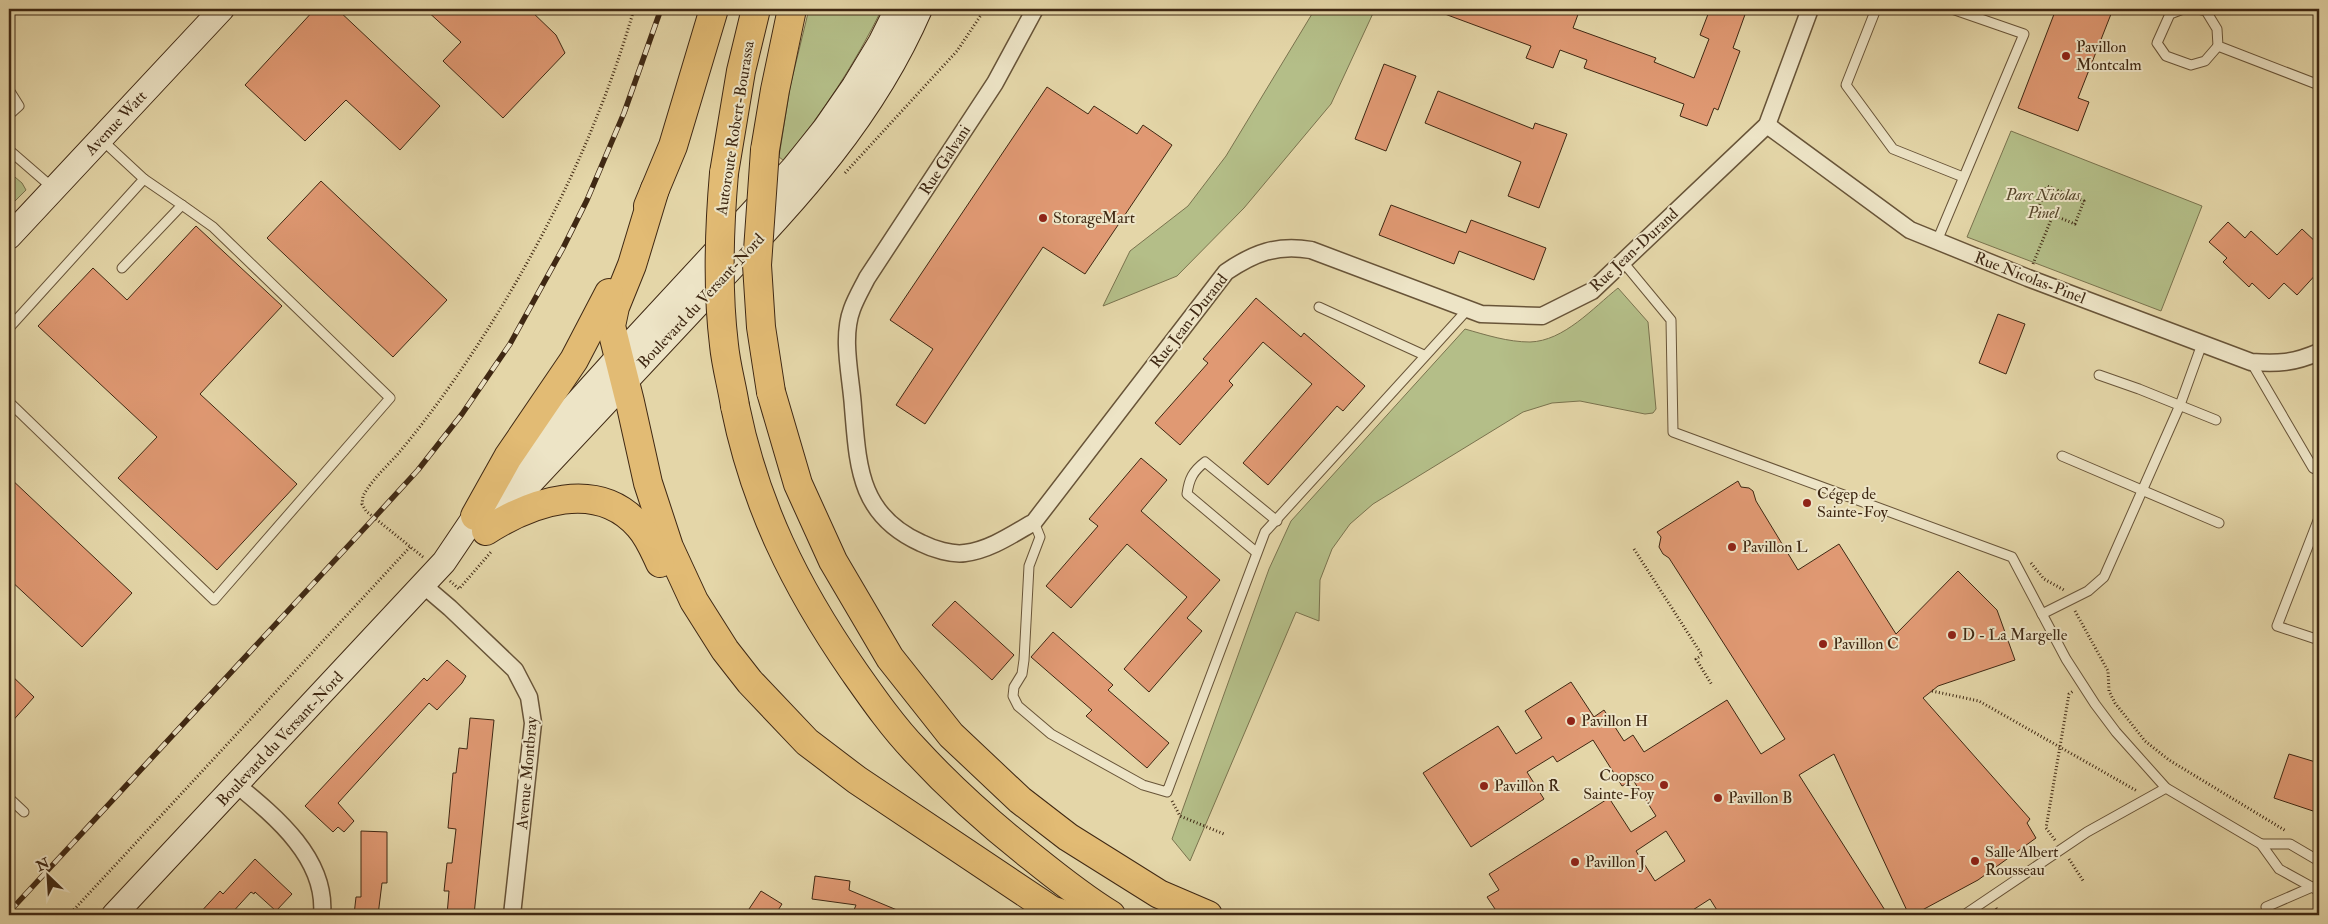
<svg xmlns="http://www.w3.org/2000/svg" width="2328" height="924" viewBox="0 0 2328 924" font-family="'IM FELL Double Pica',serif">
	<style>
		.green { fill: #b4be88; stroke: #7a734e }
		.building { fill: #e09973; stroke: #3f2813; fill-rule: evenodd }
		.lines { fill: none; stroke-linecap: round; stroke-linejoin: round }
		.lane-casing { stroke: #685438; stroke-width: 11 }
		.street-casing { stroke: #685438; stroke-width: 19 }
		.secondary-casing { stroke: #3f2813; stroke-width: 26 }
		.highway-casing { stroke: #3f2813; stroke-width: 30 }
		.path { stroke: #3f2813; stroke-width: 3; stroke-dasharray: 1 2.5; stroke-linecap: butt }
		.lane { stroke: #ede4c6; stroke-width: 9 }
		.street { stroke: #ede4c6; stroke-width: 16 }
		.secondary { stroke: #ede4c6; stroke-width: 24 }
		.highway { stroke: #e2bb74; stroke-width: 28 }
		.rail-casing { stroke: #3f2813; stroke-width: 5.5 }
		.rail { stroke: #ede4c6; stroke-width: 4; stroke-dasharray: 11; stroke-linecap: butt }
		.highway-bridge-casing { stroke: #3f2813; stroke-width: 30; stroke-linecap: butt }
		.highway-bridge { stroke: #e2bb74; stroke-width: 28 }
		.poi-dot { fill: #8f2418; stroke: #ede4c6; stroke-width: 2 }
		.labels { text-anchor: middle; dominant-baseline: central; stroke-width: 4; stroke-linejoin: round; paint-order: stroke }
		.poi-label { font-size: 16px; fill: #3f2813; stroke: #ede4c6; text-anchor: start }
		.street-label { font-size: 16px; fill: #3f2813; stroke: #ede4c6 }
		.park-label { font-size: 16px; font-style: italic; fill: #56462a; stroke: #ede4c6 }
	</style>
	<rect width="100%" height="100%" fill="#e4d6a8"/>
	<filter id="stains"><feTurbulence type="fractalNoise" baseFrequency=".004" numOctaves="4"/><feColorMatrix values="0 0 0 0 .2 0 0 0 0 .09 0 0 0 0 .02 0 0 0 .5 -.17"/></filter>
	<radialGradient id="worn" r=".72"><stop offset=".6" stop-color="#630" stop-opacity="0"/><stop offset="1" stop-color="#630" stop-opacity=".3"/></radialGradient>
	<g class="green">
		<path d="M809,9H882C855,63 823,114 783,160L779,157L790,87Z"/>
		<path d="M1315,9H1375L1331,104L1244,208L1177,276L1103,306L1130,251L1188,206L1226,156Z"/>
		<path d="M2011,131L2202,206L2161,311L1967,237Z"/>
		<path d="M9,172L22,183L26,190L9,207Z"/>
		<path d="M1618,288L1648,322L1656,409L1653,413L1645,414L1580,401L1552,403L1523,412L1373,504L1350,524L1332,549L1320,580L1319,621L1296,612L1190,861L1172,839L1269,569L1291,521L1465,329C1486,335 1508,342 1530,342C1564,341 1593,308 1618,288Z"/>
	</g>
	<g class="building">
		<path d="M315,9H337L440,106L400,150L346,100L305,141L245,85Z"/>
		<path d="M425,9H529L556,35L565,53L503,118L443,61L461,42Z"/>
		<path d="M1434,9H1580L1573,28L1656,58L1654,62L1694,78L1709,39L1700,35L1710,9H1747L1733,48L1740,51L1718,110L1714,108L1707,126L1680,116L1684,104L1584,68L1587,60L1560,50L1553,68L1526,58L1531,46L1434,10Z"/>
		<path d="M2056,9H2113L2078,98L2089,102L2078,131L2018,108Z"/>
		<path d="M1384,64L1416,76L1386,151L1355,139Z"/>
		<path d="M1047,87L1088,114L1094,106L1137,134L1143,125L1172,145L1085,274L1043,247L925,424L896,405L933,349L890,320Z"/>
		<path d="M1438,91L1533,129L1535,123L1567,134L1539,208L1508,196L1521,162L1425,123Z"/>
		<path d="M321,181L447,300L393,357L267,238Z"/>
		<path d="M1391,205L1466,233L1471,220L1546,248L1534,280L1459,251L1454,264L1379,235Z"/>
		<path d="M2228,222L2245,238L2251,231L2277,255L2302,229L2319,245V271L2297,295L2284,283L2269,299L2252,283L2249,287L2223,262L2227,258L2209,242Z"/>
		<path d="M196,226L282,306L200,394L297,484L217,570L118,478L157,437L38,326L93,268L127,300Z"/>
		<path d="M1256,298L1301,337L1304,333L1365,386L1343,411L1337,406L1268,485L1243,463L1312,384L1263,342L1229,381L1233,385L1180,445L1155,423L1208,363L1203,359Z"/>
		<path d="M1998,314L2025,324L2006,374L1979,363Z"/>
		<path d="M1141,458L1167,480L1141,511L1220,580L1187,618L1202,631L1149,692L1124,669L1187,597L1127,544L1071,608L1046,586L1098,526L1089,519Z"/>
		<path d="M9,477L132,593L82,647L9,579Z"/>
		<path d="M1738,481L1741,487L1749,488L1753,491L1756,501L1798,570L1839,544L1896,634L1958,571L1997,610L2015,660L1938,686L1923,698L2030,819L2027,823L2036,838L1978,880L1913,915H1909L1834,754L1799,775L1888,915H1720L1710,899L1685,915H1499L1487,897L1499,890L1489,874L1609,798L1631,832L1656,816L1633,780L1622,786L1593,740L1557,762L1553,756L1527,772L1544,799L1471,847L1423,773L1448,757L1498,726L1516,754L1542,738L1525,711L1571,682L1594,717L1604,710L1624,741L1633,735L1644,752L1727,700L1761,754L1785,739L1669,558L1663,554L1659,547L1661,537L1657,532ZM1666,831L1685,861L1655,881L1636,851Z"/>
		<path d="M955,601L1014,655L992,680L932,625Z"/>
		<path d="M1053,632L1113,685L1108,690L1169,743L1147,768L1086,716L1092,710L1031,657Z"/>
		<path d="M447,660L466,676L462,683L437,710L429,703L338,803L354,821L344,832L338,827L333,832L305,806L424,678L427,681Z"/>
		<path d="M9,673L34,697L9,725Z"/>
		<path d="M470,718L494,720L474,915H447L449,891H444L447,863H452L456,829L448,828L453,773H456L459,748L467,749Z"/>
		<path d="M2289,754L2319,763V813L2274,798Z"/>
		<path d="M361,831L387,832V883H382L378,915H354L356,897H361Z"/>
		<path d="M255,859L292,894L276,911L255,892L254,894L251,892L230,915H198L220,891L223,894Z"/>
		<path d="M815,876L850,881L849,890L909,915H852L856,905L812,899Z"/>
		<path d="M761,891L782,904L775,915H745Z"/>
	</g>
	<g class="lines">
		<defs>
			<g id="lane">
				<path d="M1876,9L1846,85L1893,149L1963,177"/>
				<path d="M2183,9L2170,14L2157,43L2166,56L2191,65L2205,61L2218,46"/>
				<path d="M2197,9L2206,11L2217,29L2218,46L2319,85"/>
				<path d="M9,90L19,106L9,115"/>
				<path d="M9,150L54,189"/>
				<path d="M1937,241L2024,34L1952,9"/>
				<path d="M1623,262L1671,320L1673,432L2012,557L2066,659L2095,704L2116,732L2166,788L2261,844L2279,869L2319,891"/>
				<path d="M122,268L182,205L144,179"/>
				<path d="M1319,307L1424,355"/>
				<path d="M9,328L144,179L102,140"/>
				<path d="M2251,362L2313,468L2319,471"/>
				<path d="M2099,375L2139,389L2216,420"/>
				<path d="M9,402L214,600L390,398L213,227L182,205"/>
				<path d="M2062,456L2219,523"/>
				<path d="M2319,518L2277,626L2319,640"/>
				<path d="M1034,522L1040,537L1029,566L1024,660L1022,674L1014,687L1013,696L1018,706L1051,734L1143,785L1167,792L1265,532L1468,309"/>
				<path d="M1256,552L1187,494C1189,479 1193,471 1205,462L1277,521"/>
				<path d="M2042,614L2088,591L2104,577L2180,405L2202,344"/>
				<path d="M9,798L24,812"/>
				<path d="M2261,844H2290L2319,861"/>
				<path d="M2266,907L2312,887"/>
				<path d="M1964,915L2087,832L2166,788"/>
			</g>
			<g id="street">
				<path d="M1035,9L995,83L867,278C862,288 856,298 852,309C841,338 851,376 853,407C858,467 859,515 921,543C933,549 952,555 965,553C990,550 1013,534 1034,522L1226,272C1254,253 1277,244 1311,250L1481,314L1542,316L1592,291L1767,125L1810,9"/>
				<path d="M1767,125L1910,230L2028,278L2251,362C2278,364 2294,363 2319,352"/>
				<path d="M423,585L450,608L515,670L529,697L533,723L512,915"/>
				<path d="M237,785C276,817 327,859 322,915"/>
			</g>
			<g id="secondary">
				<path d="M9,237L222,9"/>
				<path d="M494,522C563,449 632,375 701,301C787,209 869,127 920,9"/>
				<path d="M114,915L444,562L475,516L618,357L793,168L825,128L854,86L880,43L897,9"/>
			</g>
			<g id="highway">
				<path d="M765,150L775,90L792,9"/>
				<path d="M724,173L741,71L756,9"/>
				<path d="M655,189L632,265L615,307L611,326L630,402L648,483L669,547L694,601L725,650L750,682L807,742L857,780L1051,910L1065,915"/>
				<path d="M648,206L673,146L714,9"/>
				<path d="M771,392L798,484L833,561L890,658L951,735L1020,800L1068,837L1159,894L1208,915"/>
				<path d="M735,406C755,505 795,586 853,670C872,697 892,726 915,750C951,789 990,824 1032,857C1058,878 1083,898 1111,915"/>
				<path d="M475,516L508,457L574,360L609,293"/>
				<path d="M486,531C531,502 597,478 639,526C649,537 654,550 660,563"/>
			</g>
		</defs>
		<use href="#lane" class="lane-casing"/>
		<use href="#street" class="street-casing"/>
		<use href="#secondary" class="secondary-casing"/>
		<use href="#highway" class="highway-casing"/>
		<g class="path">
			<path d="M845,173L957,51L985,9"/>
			<path d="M2033,264L2053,215L2038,209L2047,186L2084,201L2075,224L2053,215"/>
			<path d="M1634,549L1702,655L1696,659L1712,685"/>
			<path d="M423,557L366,511L362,504L363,496C371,481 385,468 397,455C419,429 439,402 459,373C534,263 597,138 634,9"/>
			<path d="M2031,563L2044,579L2064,590"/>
			<path d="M450,581L459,589L491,552"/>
			<path d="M2075,611L2108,671L2109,691L2115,703L2145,741L2169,760L2286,831"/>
			<path d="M1932,691L1979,701L2137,791"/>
			<path d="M1172,801L1180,816L1224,834"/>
			<path d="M2055,840L2046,828L2069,694L2073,691"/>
			<path d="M2069,859L2084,882"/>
			<path d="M1996,908L2001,915"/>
			<path d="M69,915L410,547"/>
		</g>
		<use href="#lane" class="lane"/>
		<use href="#street" class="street"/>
		<use href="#secondary" class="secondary"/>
		<use href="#highway" class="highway"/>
		<defs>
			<path id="rail" d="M9,912L374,518L418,470L462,414L510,344L563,248L587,200L624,113L661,9"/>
		</defs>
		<use href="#rail" class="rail-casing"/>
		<use href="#rail" class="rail"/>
		<defs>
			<g id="highway-bridge">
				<path d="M765,150L757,265L761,327L771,392"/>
				<path d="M724,173C719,231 717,288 724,345C726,366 732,386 735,406"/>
			</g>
		</defs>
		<use href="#highway-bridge" class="highway-bridge-casing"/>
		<use href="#highway-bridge" class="highway-bridge"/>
	</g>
	<g class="poi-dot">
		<circle cx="2066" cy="56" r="5"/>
		<circle cx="1043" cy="218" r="5"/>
		<circle cx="1807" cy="503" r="5"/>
		<circle cx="1732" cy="547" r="5"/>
		<circle cx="1952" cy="635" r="5"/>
		<circle cx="1823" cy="644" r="5"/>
		<circle cx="1571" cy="721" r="5"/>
		<circle cx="1664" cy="785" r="5"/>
		<circle cx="1484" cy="786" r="5"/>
		<circle cx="1718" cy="798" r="5"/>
		<circle cx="1975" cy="861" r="5"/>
		<circle cx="1575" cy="862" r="5"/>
	</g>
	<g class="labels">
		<g class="poi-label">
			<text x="2076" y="47">Pavillon<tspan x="2076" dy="18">Montcalm</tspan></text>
			<text x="1053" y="218">StorageMart</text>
			<text x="1817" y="494">Cégep de<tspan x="1817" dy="18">Sainte-Foy</tspan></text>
			<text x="1742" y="547">Pavillon L</text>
			<text x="1962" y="635">D - La Margelle</text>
			<text x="1833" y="644">Pavillon C</text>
			<text x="1581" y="721">Pavillon H</text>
			<text x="1654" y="776" text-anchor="end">Coopsco<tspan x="1654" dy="18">Sainte-Foy</tspan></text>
			<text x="1494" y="786">Pavillon R</text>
			<text x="1728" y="798">Pavillon B</text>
			<text x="1985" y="852">Salle Albert<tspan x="1985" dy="18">Rousseau</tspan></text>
			<text x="1585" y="862">Pavillon J</text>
		</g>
		<g class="street-label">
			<text transform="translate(116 123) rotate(-47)">Avenue Watt</text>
			<text transform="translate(735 128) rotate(-81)">Autoroute Robert-Bourassa</text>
			<text transform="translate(945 160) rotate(-57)">Rue Galvani</text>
			<text transform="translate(1634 250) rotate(-43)">Rue Jean-Durand</text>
			<text transform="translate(2030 278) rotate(21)">Rue Nicolas-Pinel</text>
			<text transform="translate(701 301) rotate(-47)">Boulevard du Versant-Nord</text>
			<text transform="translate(1189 321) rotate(-52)">Rue Jean-Durand</text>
			<text transform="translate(280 739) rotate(-47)">Boulevard du Versant-Nord</text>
			<text transform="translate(527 773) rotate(-85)">Avenue Montbray</text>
		</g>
		<g class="park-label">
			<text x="2043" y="195">Parc Nicolas<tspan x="2043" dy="18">Pinel</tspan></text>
		</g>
	</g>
	<rect width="2328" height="924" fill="none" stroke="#e4d6a8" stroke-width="30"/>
	<rect x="10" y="10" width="2308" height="904" fill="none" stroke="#3f2813" stroke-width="2.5"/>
	<rect x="15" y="15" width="2298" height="894" fill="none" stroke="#3f2813"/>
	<g transform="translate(48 876) rotate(335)" stroke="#ede4c6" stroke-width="4" paint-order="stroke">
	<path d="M0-4L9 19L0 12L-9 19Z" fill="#3f2813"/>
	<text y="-8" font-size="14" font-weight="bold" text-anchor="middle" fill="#3f2813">N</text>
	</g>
	<rect width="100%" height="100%" filter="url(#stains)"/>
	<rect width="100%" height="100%" fill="url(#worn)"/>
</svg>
